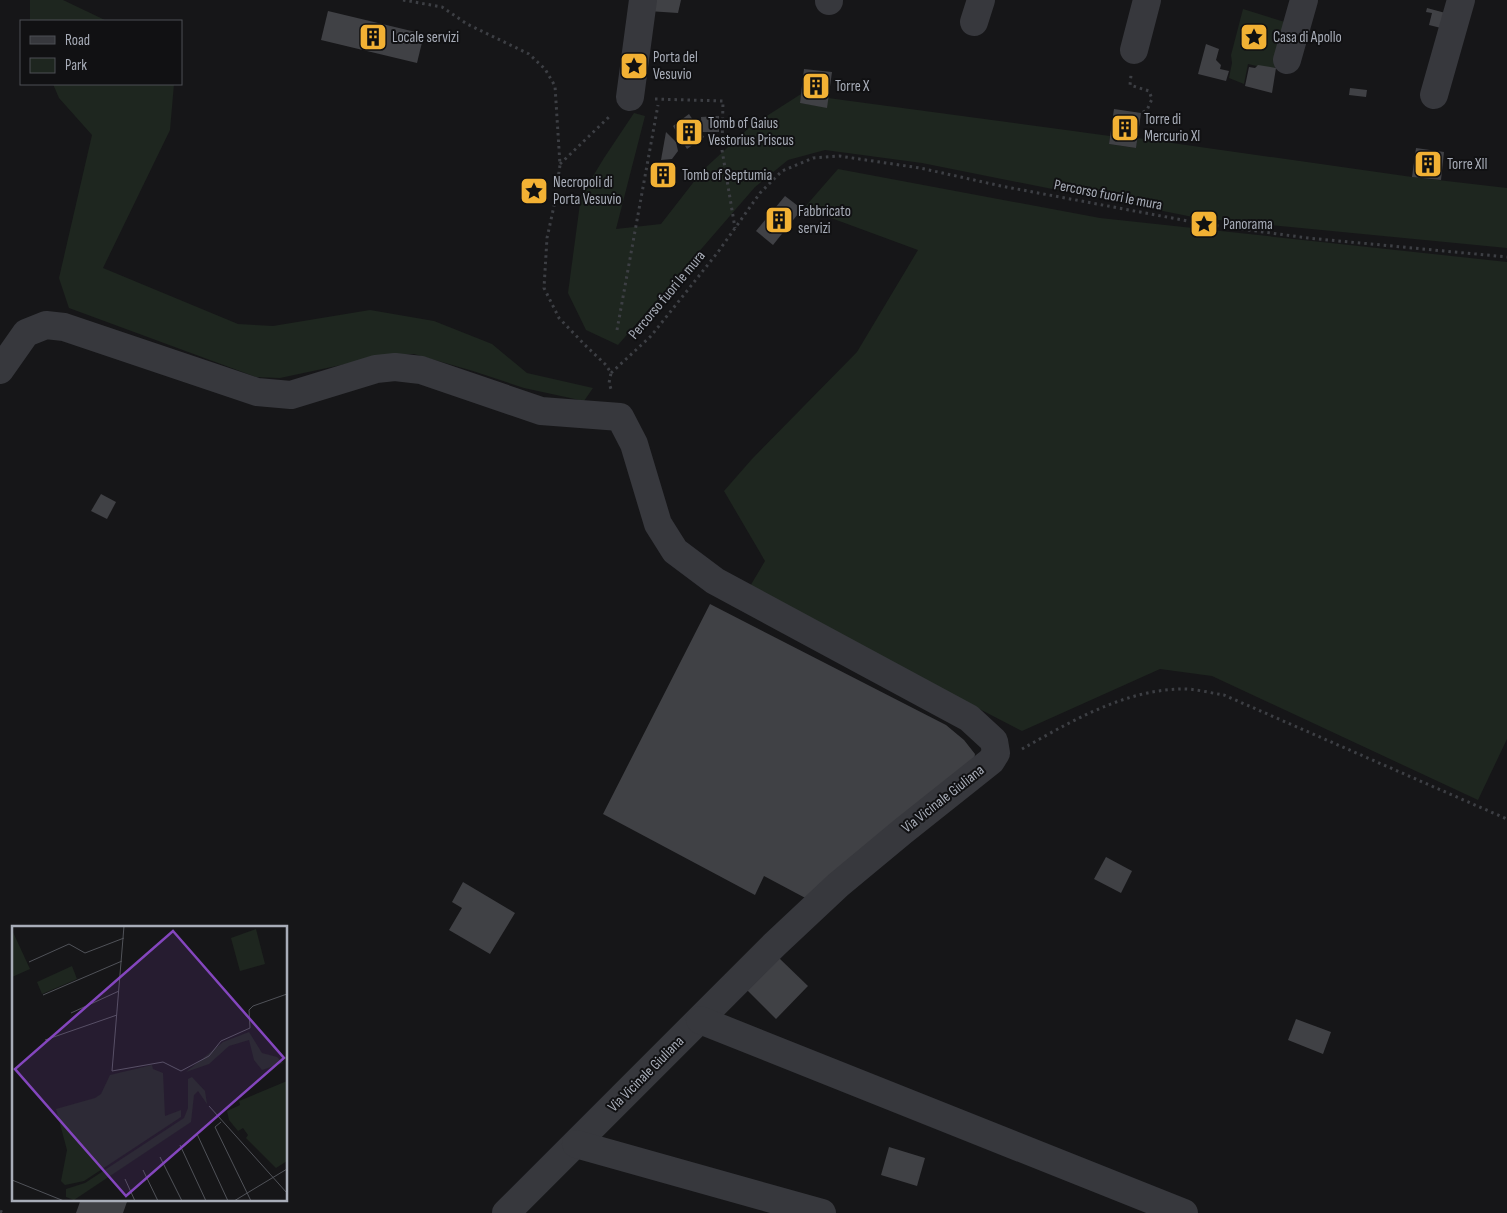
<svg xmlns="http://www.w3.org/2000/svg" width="1507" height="1213" viewBox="0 0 1507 1213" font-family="'Sofia Sans Condensed',sans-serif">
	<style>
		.green { fill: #1e261f }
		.building { fill: #404145 }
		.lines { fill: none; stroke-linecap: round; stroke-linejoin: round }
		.path { stroke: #3d3f44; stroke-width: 3; stroke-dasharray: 2.5 4; stroke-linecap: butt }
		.minor { stroke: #37383d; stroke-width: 28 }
		.labels { text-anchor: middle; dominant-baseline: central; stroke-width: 4; stroke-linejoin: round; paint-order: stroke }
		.poi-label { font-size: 15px; fill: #a8adb8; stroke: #111113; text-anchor: start }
		.street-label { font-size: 15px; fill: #a8adb8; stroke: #111113 }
		.inset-road { fill: none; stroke: #505258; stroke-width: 1 }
		.view { fill: #8446be; fill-opacity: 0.15; stroke: #8446be; stroke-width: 2.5 }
		.inset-edge { fill: none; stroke: #a8adb8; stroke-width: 2.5 }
	</style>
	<rect width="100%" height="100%" fill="#161618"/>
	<g class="green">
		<path d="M30,0H63L107,21H30Z"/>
		<path d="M1243,9L1288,23L1274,70L1248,64L1244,84L1229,78L1232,63L1231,55Z"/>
		<path d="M53,84H174L170,130L103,268L238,324L273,326L370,310L434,321L492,344L527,373L593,388L584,401L524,388L473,371L414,354L388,355L280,378L256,377L69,308L59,278L92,135L59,98Z"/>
		<path d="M801,94L800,103L826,107L828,98L1110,136L1109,144L1136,148L1137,138L1412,177L1507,188V248L1198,218L922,163L825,150L788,160L755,187L618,345L586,330L568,293L581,196L604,158L634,113L645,116L616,229L661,224L703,170L751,126Z"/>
		<path d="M838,169L1100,218L1507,262V739L1478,800L1212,676L1160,669L1022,731L831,632L749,588L765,561L724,491L752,459L857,352L918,250L804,208Z"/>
	</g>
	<g class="building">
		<path d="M648,0H681L678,13L648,11Z"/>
		<path d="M1427,8L1449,14L1445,29L1429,25L1432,13L1426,12Z"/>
		<path d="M328,11L424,34L417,63L321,40Z"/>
		<path d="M1206,44L1219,49L1216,60L1221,65L1220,69L1229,71L1226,81L1198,74Z"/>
		<path d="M1258,65L1276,68L1272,93L1245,86L1249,67L1255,68Z"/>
		<path d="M804,69L832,72L827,108L800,103Z"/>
		<path d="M1350,88L1367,90L1366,97L1349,95Z"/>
		<path d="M1114,109L1141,113L1136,148L1109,144Z"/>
		<path d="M689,114L704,137L687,149L673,126Z"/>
		<path d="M719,116V132H702L701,117Z"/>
		<path d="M666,132L676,142L678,151L672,159L661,160Z"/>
		<path d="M1416,148L1444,152L1441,180L1412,177Z"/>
		<path d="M659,170L669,172L667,181L658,179Z"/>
		<path d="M785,196L802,209L773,245L756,231Z"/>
		<path d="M101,494L116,502L107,519L91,511Z"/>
		<path d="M710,604L946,725L964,740L975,754L974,760L811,901L764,876L755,895L603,814Z"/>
		<path d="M1106,857L1132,871L1121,893L1094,879Z"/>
		<path d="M463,882L515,913L490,954L449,930L462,908L452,902Z"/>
		<path d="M779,958L808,986L776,1019L747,990Z"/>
		<path d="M1296,1019L1331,1032L1323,1054L1288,1040Z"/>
		<path d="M889,1147L925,1158L917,1186L881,1175Z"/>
		<path d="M81,1199H128L123,1213H76Z"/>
	</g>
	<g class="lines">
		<g class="path">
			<path d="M403,0L442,7L467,24L529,54L545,69L555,86L560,165L554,206L547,238L544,288L559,318L585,345L606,365L611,373L609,383L611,389"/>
			<path d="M655,99L723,101L722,150L735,228"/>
			<path d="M1126,122L1147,110L1152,99L1149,91L1130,85L1131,75"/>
			<path d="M560,164L611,115"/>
			<path d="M617,330L658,105"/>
			<path d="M611,373L651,336L718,252L760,193L782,171L813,158L839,156L920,168L1001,186L1204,224L1308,238L1507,257"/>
			<path d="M1022,749C1070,722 1122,691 1179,689C1193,688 1210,693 1224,695L1507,819"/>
			<path d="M0,1211L4,1213"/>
		</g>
		<g class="minor">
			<path d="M829,1V0"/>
			<path d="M974,22L981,0"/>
			<path d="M1134,50L1147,0"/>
			<path d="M1287,60L1304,0"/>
			<path d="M1434,95L1461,0"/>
			<path d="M630,97L643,0"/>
			<path d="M0,370L26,333L46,325L64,327L257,392L291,395L376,369L395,367L421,370L541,411L620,417L634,444L658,524L675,551L715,581L969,718L994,741L996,753L991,761L903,831L838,885L774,945L506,1213"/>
			<path d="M700,1020L1184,1213"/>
			<path d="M576,1144L822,1213"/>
		</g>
	</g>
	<defs>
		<symbol id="building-square" viewBox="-11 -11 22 22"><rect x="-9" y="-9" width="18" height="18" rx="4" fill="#f2b134" stroke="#111113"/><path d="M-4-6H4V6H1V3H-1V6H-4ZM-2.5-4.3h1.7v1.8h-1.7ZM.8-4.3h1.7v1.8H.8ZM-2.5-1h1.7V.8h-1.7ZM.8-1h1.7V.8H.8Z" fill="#111"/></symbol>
		<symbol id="sight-square" viewBox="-11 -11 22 22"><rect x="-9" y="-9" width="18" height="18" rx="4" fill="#f2b134" stroke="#111113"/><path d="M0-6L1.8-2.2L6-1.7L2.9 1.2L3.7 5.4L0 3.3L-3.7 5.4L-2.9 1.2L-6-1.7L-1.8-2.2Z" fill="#111"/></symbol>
	</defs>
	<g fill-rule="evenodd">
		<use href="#building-square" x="357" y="21" width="32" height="32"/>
		<use href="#sight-square" x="1238" y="21" width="32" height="32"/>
		<use href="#sight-square" x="618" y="50" width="32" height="32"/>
		<use href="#building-square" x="800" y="70" width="32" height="32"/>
		<use href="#building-square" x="1109" y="112" width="32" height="32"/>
		<use href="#building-square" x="673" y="116" width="32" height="32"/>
		<use href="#building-square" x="1412" y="148" width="32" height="32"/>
		<use href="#building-square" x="647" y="159" width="32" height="32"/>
		<use href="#sight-square" x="518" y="175" width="32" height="32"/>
		<use href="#building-square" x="763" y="204" width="32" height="32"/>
		<use href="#sight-square" x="1188" y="208" width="32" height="32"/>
	</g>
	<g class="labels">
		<g class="poi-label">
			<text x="392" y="37">Locale servizi</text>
			<text x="1273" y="37">Casa di Apollo</text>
			<text x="653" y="57">Porta del<tspan x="653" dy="17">Vesuvio</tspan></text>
			<text x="835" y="86">Torre X</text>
			<text x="1144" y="119">Torre di<tspan x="1144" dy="17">Mercurio XI</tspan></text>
			<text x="708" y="123">Tomb of Gaius<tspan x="708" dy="17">Vestorius Priscus</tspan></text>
			<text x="1447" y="164">Torre XII</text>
			<text x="682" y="175">Tomb of Septumia</text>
			<text x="553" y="182">Necropoli di<tspan x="553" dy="17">Porta Vesuvio</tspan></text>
			<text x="798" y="211">Fabbricato<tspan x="798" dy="17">servizi</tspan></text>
			<text x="1223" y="224">Panorama</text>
		</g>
		<g class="street-label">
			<text transform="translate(1108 195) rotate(11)">Percorso fuori le mura</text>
			<text transform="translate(667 295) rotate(-50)">Percorso fuori le mura</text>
			<text transform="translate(943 799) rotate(-38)">Via Vicinale Giuliana</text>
			<text transform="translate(646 1074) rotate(-45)">Via Vicinale Giuliana</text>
		</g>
	</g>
	<g transform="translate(12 926)">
		<rect width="275" height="275" fill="#161618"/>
		<path d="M244,3L253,38L228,45L219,12ZM0,4L18,43L0,51ZM60,40L65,53L30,68L25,56ZM237,106L250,127L265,131L271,137L250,144L242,134L237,114L217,120L197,138L174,146L211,116ZM140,139L141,143L151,147L153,190L169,184V191L72,255L53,259L49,255L55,224L44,183L83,172L89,168L98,149ZM180,151L193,165L195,178L186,165L182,169L179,196L62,274L54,271V263L73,257L172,192L176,182V153ZM275,155V235L264,242L234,212L236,209L231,202L226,205L217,194L215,185L228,179L227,175Z" fill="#1e261f"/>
		<path class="inset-road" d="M112,0L100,145L151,136L169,145L197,130L209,115L238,102L237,84L241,80L275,68M17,36L57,18L73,27L112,12M31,69L110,35M59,87L107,65M33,114L105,89M197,180L275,267M209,196L203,201L239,275M185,208L216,275M168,219L194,275M148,231L170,275M131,244L146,275M113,253L123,275M0,254L52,275M222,275L275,243"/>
		<path class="view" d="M161,5L272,132L114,270L3,143Z"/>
		<rect width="275" height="275" class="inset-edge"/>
	</g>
	<rect x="20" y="20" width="162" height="65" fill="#111113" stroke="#4d4f55"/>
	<rect x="30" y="36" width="25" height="8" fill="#37383d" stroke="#4d4f55"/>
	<text x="65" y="45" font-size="15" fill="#a8adb8">Road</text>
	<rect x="30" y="58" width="25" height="15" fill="#1e261f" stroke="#4d4f55"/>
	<text x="65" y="70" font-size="15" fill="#a8adb8">Park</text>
</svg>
